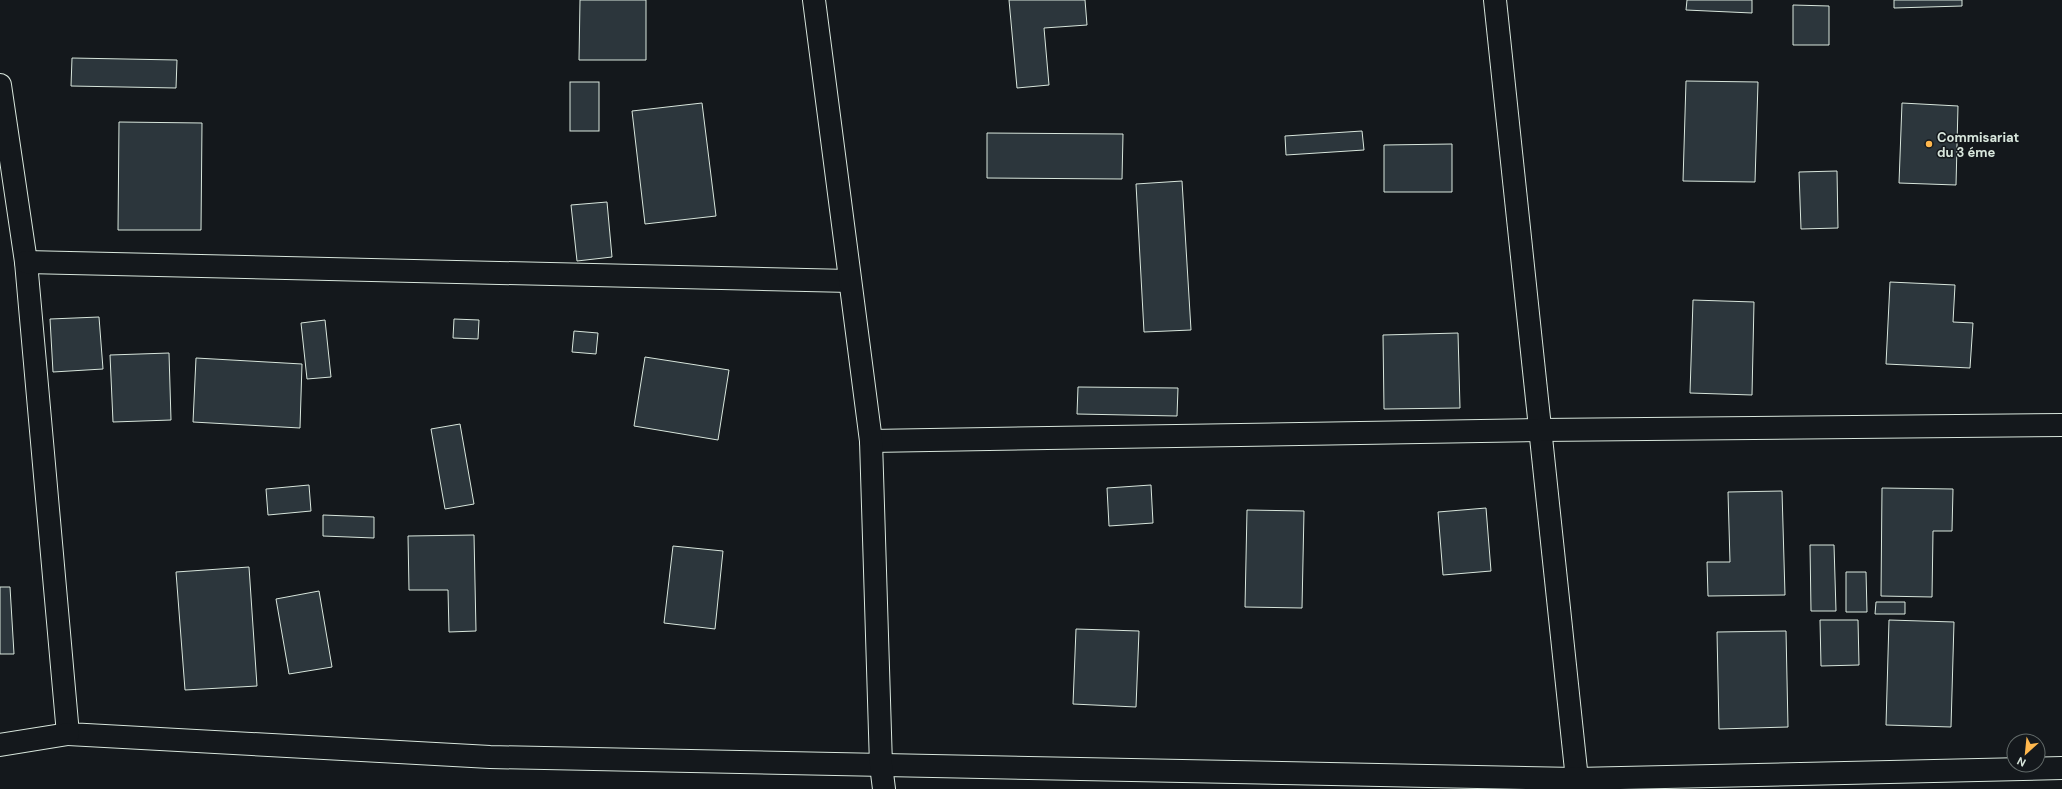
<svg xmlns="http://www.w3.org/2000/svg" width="2062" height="789" viewBox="0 0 2062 789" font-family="'DM Sans',sans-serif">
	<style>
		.building { fill: #2c363c; stroke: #d8e6dc }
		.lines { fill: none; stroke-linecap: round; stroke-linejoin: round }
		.minor-casing { stroke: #d8e6dc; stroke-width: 24 }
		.tertiary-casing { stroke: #d8e6dc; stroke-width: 24 }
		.minor { stroke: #14181c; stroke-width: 22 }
		.tertiary { stroke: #14181c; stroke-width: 22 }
		.poi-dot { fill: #ffb74d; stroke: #14181c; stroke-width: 1.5 }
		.labels { text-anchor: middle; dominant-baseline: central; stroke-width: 3; stroke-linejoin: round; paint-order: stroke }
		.poi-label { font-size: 13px; font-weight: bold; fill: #d8e6dc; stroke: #14181c; text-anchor: start }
	</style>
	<rect width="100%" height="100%" fill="#14181c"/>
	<g class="building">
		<path d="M580,0H646V60H579Z"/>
		<path d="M1009,0H1085L1087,25L1044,28L1049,85L1017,88Z"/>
		<path d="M1687,0H1752V13L1686,10Z"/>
		<path d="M1894,0H1962V6L1894,8Z"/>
		<path d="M1793,5L1829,6V45H1793Z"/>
		<path d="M72,58L177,60L176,88L71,86Z"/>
		<path d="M1686,81L1758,82L1755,182L1683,181Z"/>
		<rect x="570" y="82" width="29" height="49"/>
		<path d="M702,103L716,216L645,224L632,111Z"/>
		<path d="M1902,103L1958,106L1956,185L1899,183Z"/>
		<path d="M119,122L202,123L201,230H118Z"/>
		<path d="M1362,131L1364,150L1286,155L1285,136Z"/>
		<path d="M987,133L1123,134L1122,179L987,178Z"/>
		<path d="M1452,144V192H1384V145Z"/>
		<path d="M1837,171L1838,228L1801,229L1799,172Z"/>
		<path d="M1182,181L1191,330L1144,332L1136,184Z"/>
		<path d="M607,202L612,257L577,261L571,205Z"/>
		<path d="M1890,282L1955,285L1953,322L1973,323L1970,368L1886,364Z"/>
		<path d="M1693,300L1754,302L1752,395L1690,393Z"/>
		<path d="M99,317L103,369L53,372L50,319Z"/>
		<path d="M454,319L479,320L478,339L453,338Z"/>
		<path d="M325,320L331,377L307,379L301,323Z"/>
		<path d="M574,331L598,333L596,354L572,352Z"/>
		<path d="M1458,333L1460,408L1384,409L1383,335Z"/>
		<path d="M169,353L171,420L113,422L110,355Z"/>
		<path d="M645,357L729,370L718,440L634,426Z"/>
		<path d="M196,358L302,364L300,428L193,422Z"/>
		<path d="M1078,387L1178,388L1177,416L1077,414Z"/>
		<path d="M460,424L474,504L445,509L431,429Z"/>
		<path d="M309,485L311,511L268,515L266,489Z"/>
		<path d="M1151,485L1153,523L1109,526L1107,488Z"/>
		<path d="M1882,488L1953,489L1952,531H1933L1932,597L1881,596Z"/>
		<path d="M1782,491L1785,595L1708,596L1707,562H1730L1728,492Z"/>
		<path d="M1486,508L1491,571L1443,575L1438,512Z"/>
		<path d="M1247,510L1304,511L1302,608L1245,607Z"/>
		<path d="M323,515L374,517V538L323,536Z"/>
		<path d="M474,535L476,631L449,632L448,590H409L408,536Z"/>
		<path d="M1810,545H1834L1836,611H1811Z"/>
		<path d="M673,546L723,551L715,629L664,623Z"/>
		<path d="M249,567L257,686L185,690L176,572Z"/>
		<path d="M1846,572H1866L1867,612H1846Z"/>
		<path d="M0,587H10L14,654H0Z"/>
		<path d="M319,591L332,667L289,674L276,599Z"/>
		<path d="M1876,602H1905V614H1875Z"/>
		<path d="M1820,620H1858L1859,665L1821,666Z"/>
		<path d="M1889,620L1954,622L1951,727L1886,725Z"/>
		<path d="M1076,629L1139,631L1136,707L1073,704Z"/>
		<path d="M1786,631L1788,727L1719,729L1717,632Z"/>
	</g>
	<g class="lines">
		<defs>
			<g id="minor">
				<path d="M1495,0L1578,789"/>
				<path d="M0,85L26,262L68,734L490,757L1576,779L2062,768"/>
				<path d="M26,262L850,281"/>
				<path d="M871,441L1540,430L2062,425"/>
				<path d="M0,745L68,734"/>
			</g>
			<path id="tertiary" d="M814,0L871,441L881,765L884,789"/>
		</defs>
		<use href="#minor" class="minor-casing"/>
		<use href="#tertiary" class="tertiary-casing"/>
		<use href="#minor" class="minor"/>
		<use href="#tertiary" class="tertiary"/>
	</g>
	<circle class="poi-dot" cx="1929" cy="144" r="4"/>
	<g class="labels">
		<g class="poi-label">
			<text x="1937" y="137">Commisariat<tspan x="1937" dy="15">du 3 éme</tspan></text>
		</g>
	</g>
	<g transform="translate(2026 753) rotate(207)"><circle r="19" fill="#14181c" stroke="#626a69"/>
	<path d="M0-3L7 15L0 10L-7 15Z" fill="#ffb74d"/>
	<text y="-6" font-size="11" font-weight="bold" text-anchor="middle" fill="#d8e6dc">N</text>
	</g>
</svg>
